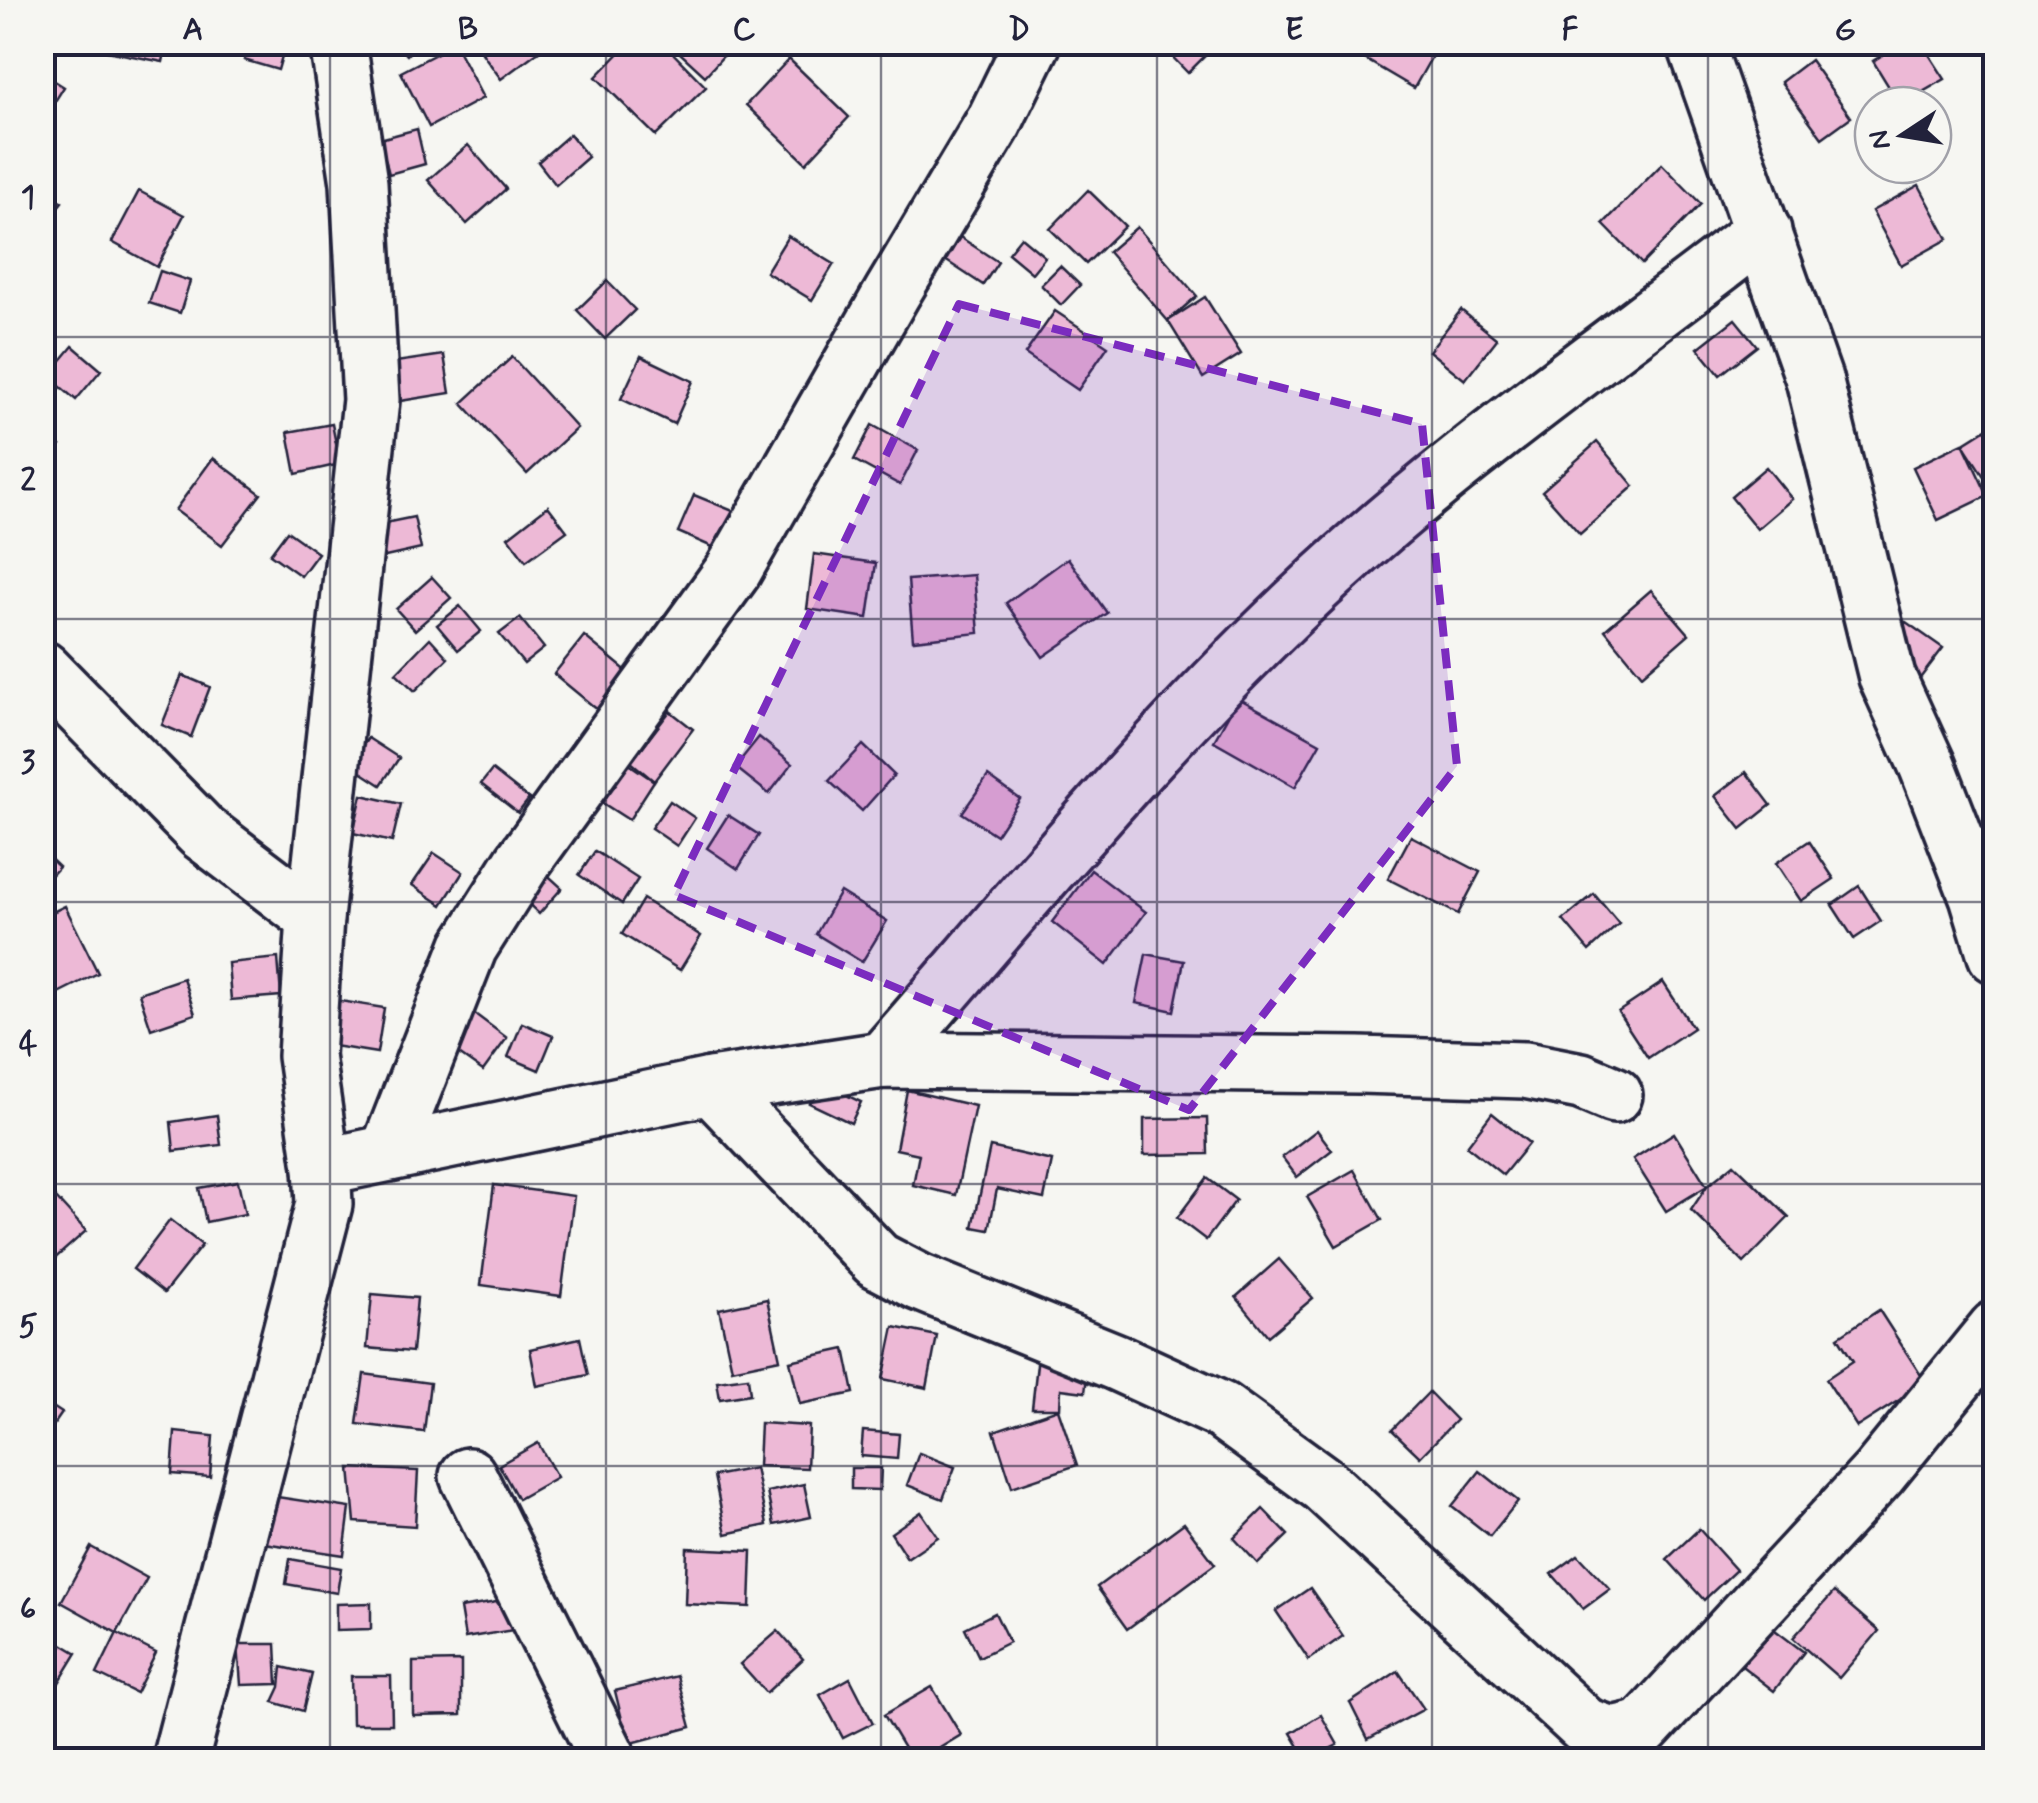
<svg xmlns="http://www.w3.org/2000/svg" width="2038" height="1803" viewBox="0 0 2038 1803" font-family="Mynerve,sans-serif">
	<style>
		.building { fill: #edb9d6; stroke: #22223b; stroke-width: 2.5 }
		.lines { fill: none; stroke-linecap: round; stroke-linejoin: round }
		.minor-casing { stroke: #22223b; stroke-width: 62 }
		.minor { stroke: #f6f6f2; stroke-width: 55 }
		.marked { fill: #7b2cbf; fill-opacity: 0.2; stroke: #7b2cbf; stroke-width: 8; stroke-dasharray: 20 12; stroke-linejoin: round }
		.grid { fill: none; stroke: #22223b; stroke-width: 2.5; stroke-opacity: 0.55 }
		.neatline { fill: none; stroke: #22223b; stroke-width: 4 }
		.grid-label { font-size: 32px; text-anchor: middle; font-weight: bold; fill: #22223b }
	</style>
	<rect width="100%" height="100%" fill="#f6f6f2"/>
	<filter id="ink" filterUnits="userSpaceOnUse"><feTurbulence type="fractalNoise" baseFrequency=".01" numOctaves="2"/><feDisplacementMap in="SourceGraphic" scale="20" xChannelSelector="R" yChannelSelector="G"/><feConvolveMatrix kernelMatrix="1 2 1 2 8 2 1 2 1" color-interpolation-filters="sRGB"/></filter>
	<g filter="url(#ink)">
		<g class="building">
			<path d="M109,42H167L163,62L107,51Z"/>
			<path d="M249,42H286L278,70L244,60Z"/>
			<path d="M394,42H419L407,55Z"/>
			<path d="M496,42H551L501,79L482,53Z"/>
			<path d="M630,42H662L706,87L656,136L596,77Z"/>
			<path d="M668,42H710L724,55L705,76Z"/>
			<path d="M1158,42H1219L1188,73Z"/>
			<path d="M1365,42H1440L1414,88L1358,55Z"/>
			<path d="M1903,42H1921L1945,79L1900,105L1873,61Z"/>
			<path d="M455,44L483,98L429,127L401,72Z"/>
			<path d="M789,59L849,117L806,163L746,105Z"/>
			<path d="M1810,60L1851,117L1822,138L1781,82Z"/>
			<path d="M42,73L64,87L42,122Z"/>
			<path d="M417,129L425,164L389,174L380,139Z"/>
			<path d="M570,134L588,157L556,185L538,162Z"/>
			<path d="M468,145L506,189L467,224L428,180Z"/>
			<path d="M1662,164L1701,204L1642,264L1603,224Z"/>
			<path d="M1919,185L1948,239L1901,265L1872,211Z"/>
			<path d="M42,187L62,202L42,227Z"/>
			<path d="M1088,190L1125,226L1086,264L1050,229Z"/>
			<path d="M139,191L184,215L157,267L112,242Z"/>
			<path d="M1137,227L1197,296L1168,321L1108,252Z"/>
			<path d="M788,236L834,264L812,300L766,272Z"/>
			<path d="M960,237L998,262L983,285L945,260Z"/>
			<path d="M1021,237L1045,257L1032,273L1008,253Z"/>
			<path d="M1060,266L1080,285L1061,305L1041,285Z"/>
			<path d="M160,271L190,281L180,313L149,303Z"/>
			<path d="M607,281L635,310L605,339L577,310Z"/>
			<path d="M1205,297L1241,354L1203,378L1168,321Z"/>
			<path d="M1461,310L1497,339L1465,380L1429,351Z"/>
			<path d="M1055,311L1108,346L1078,390L1025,354Z"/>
			<path d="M1735,319L1757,346L1720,375L1698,348Z"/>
			<path d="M73,346L101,370L76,400L48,376Z"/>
			<path d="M444,355L450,393L394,402L389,363Z"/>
			<path d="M641,356L693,381L674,424L621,399Z"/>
			<path d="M512,357L577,428L527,474L462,403Z"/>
			<path d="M332,424L340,464L296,474L288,432Z"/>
			<path d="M872,425L918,450L900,485L854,460Z"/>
			<path d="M1990,427L1996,436V495L1963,444Z"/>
			<path d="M42,432L60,446L42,466Z"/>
			<path d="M1597,442L1634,486L1580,534L1542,491Z"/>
			<path d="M1963,443L1988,496L1938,520L1913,467Z"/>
			<path d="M213,458L261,494L222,545L175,510Z"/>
			<path d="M1766,467L1792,499L1757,529L1731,497Z"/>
			<path d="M694,495L733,511L717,549L678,532Z"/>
			<path d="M548,506L567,531L526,561L508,537Z"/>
			<path d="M414,517L421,549L381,558L375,525Z"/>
			<path d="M287,531L318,553L301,576L270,554Z"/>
			<path d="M814,554L876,563L868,618L807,609Z"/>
			<path d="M1068,558L1107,613L1043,657L1006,603Z"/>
			<path d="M974,575L979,633L913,640L908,580Z"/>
			<path d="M432,577L451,598L415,630L396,609Z"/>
			<path d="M1651,590L1689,634L1642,675L1605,630Z"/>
			<path d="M460,606L481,631L458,650L437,625Z"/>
			<path d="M520,618L544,648L524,664L499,634Z"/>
			<path d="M1906,622L1943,648L1918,681L1883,655Z"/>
			<path d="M584,636L629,673L599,711L554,674Z"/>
			<path d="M430,638L448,658L415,691L396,673Z"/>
			<path d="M182,675L210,687L191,737L162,725Z"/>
			<path d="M1238,698L1320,743L1295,787L1214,741Z"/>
			<path d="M670,711L693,729L654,781L631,762Z"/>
			<path d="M759,737L792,764L769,794L735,767Z"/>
			<path d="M368,738L399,758L381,785L350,765Z"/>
			<path d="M863,745L894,775L862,811L829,781Z"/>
			<path d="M626,762L654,781L629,820L601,802Z"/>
			<path d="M492,770L529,799L518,813L481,784Z"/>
			<path d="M1746,772L1771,805L1741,829L1715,796Z"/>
			<path d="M988,776L1020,799L996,835L962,813Z"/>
			<path d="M362,795L401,804L392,842L353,833Z"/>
			<path d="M670,801L695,818L677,846L651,828Z"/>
			<path d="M728,815L759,835L738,869L707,848Z"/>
			<path d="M1411,836L1480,872L1458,914L1388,879Z"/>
			<path d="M1809,841L1834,879L1801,901L1776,863Z"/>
			<path d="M42,851L59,867L42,885Z"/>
			<path d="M595,851L638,879L622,904L579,875Z"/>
			<path d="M434,853L463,872L442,905L412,885Z"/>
			<path d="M540,868L562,888L539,914L518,894Z"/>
			<path d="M1091,870L1146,912L1107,965L1052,922Z"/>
			<path d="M1859,886L1881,921L1854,939L1832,905Z"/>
			<path d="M840,892L887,921L862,962L816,934Z"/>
			<path d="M1594,894L1619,924L1589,951L1563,920Z"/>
			<path d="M643,899L701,936L680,970L622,934Z"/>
			<path d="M65,906L98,973L42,1001V917Z"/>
			<path d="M1146,954L1184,961L1174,1011L1136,1003Z"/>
			<path d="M278,958L281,996L231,1000L228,963Z"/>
			<path d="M183,978L195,1014L151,1029L139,993Z"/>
			<path d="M1663,982L1693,1028L1648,1058L1618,1012Z"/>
			<path d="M328,999L384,1008L377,1053L321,1044Z"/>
			<path d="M467,1008L507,1038L483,1071L442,1042Z"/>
			<path d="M522,1023L553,1036L539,1070L508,1057Z"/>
			<path d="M819,1082L861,1102L851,1123L809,1103Z"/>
			<path d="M907,1090L975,1106L956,1195L913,1185L919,1154L896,1149Z"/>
			<path d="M1492,1113L1529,1143L1503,1175L1467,1146Z"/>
			<path d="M217,1115L221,1145L174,1151L171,1122Z"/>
			<path d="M1207,1118L1208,1154L1144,1155V1119Z"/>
			<path d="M1317,1130L1332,1150L1297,1177L1282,1157Z"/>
			<path d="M1674,1133L1707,1186L1666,1211L1633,1159Z"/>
			<path d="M990,1147L1052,1161L1044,1199L997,1189L989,1230L973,1227Z"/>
			<path d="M1734,1164L1789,1217L1744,1263L1691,1210L1707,1186Z"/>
			<path d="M1354,1170L1382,1220L1336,1246L1307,1197Z"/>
			<path d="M1207,1178L1236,1200L1206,1240L1177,1218Z"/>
			<path d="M238,1181L245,1214L206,1222L199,1188Z"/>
			<path d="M494,1185L574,1196L561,1296L481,1285Z"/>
			<path d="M45,1186L86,1231L51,1262L42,1252Z"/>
			<path d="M170,1220L202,1245L164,1293L133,1269Z"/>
			<path d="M1279,1259L1313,1298L1268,1336L1236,1297Z"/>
			<path d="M372,1294L417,1298L412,1352L367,1348Z"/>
			<path d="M767,1299L780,1359L732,1369L719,1309Z"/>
			<path d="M1879,1310L1926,1383L1857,1427L1826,1379L1853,1361L1838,1337Z"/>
			<path d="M894,1327L937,1336L927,1388L883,1379Z"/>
			<path d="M580,1338L588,1375L537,1386L530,1349Z"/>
			<path d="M845,1349L854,1393L800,1404L790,1361Z"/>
			<path d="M1038,1355L1089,1362L1085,1392L1061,1389L1060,1408H1032Z"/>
			<path d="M364,1374L430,1383L424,1432L357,1424Z"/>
			<path d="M748,1377L750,1394L720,1399L717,1381Z"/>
			<path d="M1429,1392L1456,1420L1420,1457L1392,1430Z"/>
			<path d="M42,1400L62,1413L42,1442Z"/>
			<path d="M1058,1409L1077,1465L1012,1487L994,1431Z"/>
			<path d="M760,1423L809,1426L807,1468L758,1466Z"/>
			<path d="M863,1431L899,1434L897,1459L861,1456Z"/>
			<path d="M175,1432L213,1436L210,1477L172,1474Z"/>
			<path d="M538,1443L557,1477L518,1499L499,1465Z"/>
			<path d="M919,1453L955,1467L943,1499L907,1485Z"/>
			<path d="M350,1468L418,1471L415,1526L355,1522Z"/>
			<path d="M755,1468L767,1525L726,1534L714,1476Z"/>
			<path d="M851,1468H881L880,1490L851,1489Z"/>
			<path d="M1480,1471L1518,1501L1490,1536L1452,1506Z"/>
			<path d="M804,1484L811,1517L774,1525L767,1492Z"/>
			<path d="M264,1495L350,1508L344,1555L257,1542Z"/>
			<path d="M1263,1509L1288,1535L1258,1564L1234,1538Z"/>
			<path d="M921,1512L938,1537L907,1558L891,1533Z"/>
			<path d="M1184,1523L1215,1564L1127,1629L1097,1587Z"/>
			<path d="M1699,1529L1736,1570L1704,1600L1667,1559Z"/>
			<path d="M91,1547L147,1578L117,1633L61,1602Z"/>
			<path d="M687,1548L752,1551L750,1607L685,1604Z"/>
			<path d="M1578,1555L1610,1589L1583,1609L1552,1574Z"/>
			<path d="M290,1559L341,1568L337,1593L286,1584Z"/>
			<path d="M1310,1588L1343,1636L1309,1660L1276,1611Z"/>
			<path d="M1834,1592L1879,1631L1839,1678L1793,1638Z"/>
			<path d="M509,1600L513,1630L465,1638L460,1608Z"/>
			<path d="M371,1603V1629L336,1630V1604Z"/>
			<path d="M995,1613L1009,1642L979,1657L965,1628Z"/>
			<path d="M1767,1624L1804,1652L1774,1691L1738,1663Z"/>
			<path d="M778,1631L803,1659L766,1693L740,1664Z"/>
			<path d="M42,1632L77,1653L49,1699L42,1695Z"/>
			<path d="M117,1633L156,1653L136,1693L97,1674Z"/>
			<path d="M238,1644H276L278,1684L241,1685Z"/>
			<path d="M461,1661V1715L413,1716V1662Z"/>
			<path d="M282,1667L312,1674L303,1711L273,1702L280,1687Z"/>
			<path d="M1398,1671L1424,1709L1368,1739L1350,1703Z"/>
			<path d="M351,1676H391L392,1724H352Z"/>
			<path d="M677,1676L691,1727L628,1744L615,1691Z"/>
			<path d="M850,1678L873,1723L843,1738L820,1695Z"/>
			<path d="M932,1687L961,1735L920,1760H911L884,1715Z"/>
			<path d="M1321,1715L1338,1745L1307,1760L1291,1733Z"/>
		</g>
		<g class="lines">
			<defs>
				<g id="minor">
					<path d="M1695,42L1814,379L1887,677L1927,765L1978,896L1996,955"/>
					<path d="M42,669L202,832L315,918"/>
					<path d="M883,1060C1019,904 1151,742 1301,600C1444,464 1608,351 1763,231"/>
					<path d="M711,1086L877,1260L919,1282L1116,1362L1221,1410L1324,1485L1585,1726L1612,1735L1643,1728L1879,1473L1996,1329"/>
					<path d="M388,1153L469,947L522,863L733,571L892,293L994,122L1033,42"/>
					<path d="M322,1167L711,1086L883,1060L1359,1065L1525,1070L1581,1081L1614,1095"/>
					<path d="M468,1476L609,1760"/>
					<path d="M180,1760L324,1204L322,1167L306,1056L315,918L371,400L359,183L338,42"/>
				</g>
			</defs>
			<use href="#minor" class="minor-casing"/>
			<use href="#minor" class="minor"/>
		</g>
	</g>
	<path class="marked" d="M959,304L1422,424L1457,766L1189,1110L674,895Z"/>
	<path class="grid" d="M330,42V1760M606,42V1760M881,42V1760M1157,42V1760M1432,42V1760M1708,42V1760M42,337H1996M42,619H1996M42,902H1996M42,1184H1996M42,1466H1996"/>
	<rect width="2038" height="1803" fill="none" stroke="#f6f6f2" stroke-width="110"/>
	<g transform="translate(1903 135) rotate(258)"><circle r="48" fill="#f6f6f2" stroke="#a1a1a9" stroke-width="2.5"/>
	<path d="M0-8L18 38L0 25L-18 38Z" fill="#22223b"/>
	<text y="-15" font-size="28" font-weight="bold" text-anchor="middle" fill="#22223b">N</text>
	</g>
	<rect x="55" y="55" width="1928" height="1693" class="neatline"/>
	<g class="grid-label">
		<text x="193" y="39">A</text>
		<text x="468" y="39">B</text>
		<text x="744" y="39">C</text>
		<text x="1019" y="39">D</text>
		<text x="1294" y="39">E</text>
		<text x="1570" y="39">F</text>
		<text x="1845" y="39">G</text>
		<text x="28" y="207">1</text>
		<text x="28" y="490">2</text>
		<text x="28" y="772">3</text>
		<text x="28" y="1054">4</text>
		<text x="28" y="1336">5</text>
		<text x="28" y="1618">6</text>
	</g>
</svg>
